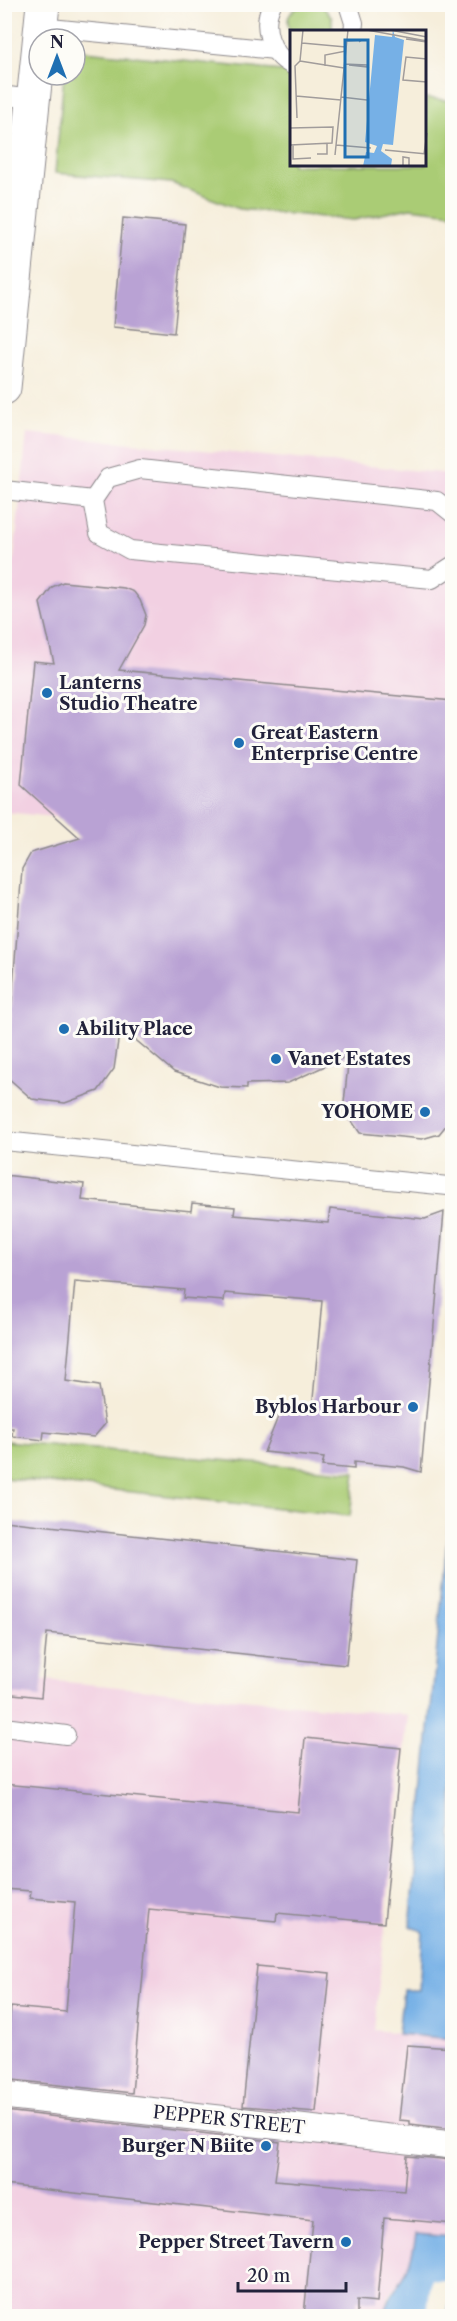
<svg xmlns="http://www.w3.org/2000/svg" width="457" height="2321" viewBox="0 0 457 2321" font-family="'Libre Caslon Text',serif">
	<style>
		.built { fill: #f2d0e2 }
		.green { fill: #aacc75; stroke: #667758; stroke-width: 1.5 }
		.water { fill: #76b0e6; stroke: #4c6990; stroke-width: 1.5 }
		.pier { fill: #f6eedb }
		.building { fill: #b9a2d4 }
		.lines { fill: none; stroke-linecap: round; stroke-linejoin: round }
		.service-casing { stroke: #8c888b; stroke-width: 20 }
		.pedestrian-casing { stroke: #8c888b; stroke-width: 29 }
		.minor-casing { stroke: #8c888b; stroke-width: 35 }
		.service { stroke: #fff; stroke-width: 18 }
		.pedestrian { stroke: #fff; stroke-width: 27 }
		.minor { stroke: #fff; stroke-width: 33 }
		.poi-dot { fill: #1f6fb2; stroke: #fdfcf7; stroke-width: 2 }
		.labels { text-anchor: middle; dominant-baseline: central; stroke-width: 6; stroke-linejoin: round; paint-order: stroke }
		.poi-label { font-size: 18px; font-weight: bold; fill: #22223b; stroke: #fdfcf7; text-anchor: start }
		.street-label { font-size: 18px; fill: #22223b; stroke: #fdfcf7 }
		.inset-road { fill: none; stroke: #a19c9b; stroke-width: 1.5 }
		.view { fill: #1f6fb2; fill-opacity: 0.15; stroke: #1f6fb2; stroke-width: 3 }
		.inset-edge { fill: none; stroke: #22223b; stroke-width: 3 }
	</style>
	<rect width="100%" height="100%" fill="#fdfcf7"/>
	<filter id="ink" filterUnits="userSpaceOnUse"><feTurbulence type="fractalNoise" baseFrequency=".0167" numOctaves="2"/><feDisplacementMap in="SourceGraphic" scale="12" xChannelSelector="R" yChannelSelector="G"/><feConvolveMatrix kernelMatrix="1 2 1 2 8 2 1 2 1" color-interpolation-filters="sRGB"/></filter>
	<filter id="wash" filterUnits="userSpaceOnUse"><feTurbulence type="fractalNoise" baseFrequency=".008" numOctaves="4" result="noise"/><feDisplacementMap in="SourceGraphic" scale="24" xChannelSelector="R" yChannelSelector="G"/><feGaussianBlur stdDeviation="1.35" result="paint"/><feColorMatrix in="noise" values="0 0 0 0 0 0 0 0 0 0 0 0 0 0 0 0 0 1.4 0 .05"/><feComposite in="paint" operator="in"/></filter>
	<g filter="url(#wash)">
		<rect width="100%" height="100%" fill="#f6eedb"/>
		<g class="built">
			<path d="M27,433L452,474V858L5,812V643Z"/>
			<path d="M4,1676L408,1715L374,2030L452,2039V2237L416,2234L413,2255L403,2277L389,2295L385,2313L360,2311L359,2316H5Z"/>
		</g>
		<g class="green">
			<path d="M321,5L332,17V31L292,32V37C279,9 299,4 321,5Z"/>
			<path d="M75,50L292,72V165H426V98L452,101V213L410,208L354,220L239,209L171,183L55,173L64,75H75Z"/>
			<path d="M4,1441L355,1472L350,1516L5,1478Z"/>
		</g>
		<g class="water">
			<path d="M452,1490V2039L398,2034L403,1990H419L423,1931L410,1927Z"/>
			<path d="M416,2234L452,2237V2316H385C388,2296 394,2293 403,2277C411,2263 414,2249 416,2234Z"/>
		</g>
		<path class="pier" d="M431,2279L452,2281V2298L449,2299L447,2316H427Z"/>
		<g id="blocks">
			<g class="building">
				<path d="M123,218L185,224L174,333L113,327Z"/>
				<path d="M63,582L124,588L134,592L140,600L146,615L144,625L119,670L453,701V1090L448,1123L439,1134L422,1139L360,1133L349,1117L344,1103L349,1055L288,1083L247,1084V1088L220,1087L174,1072L120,1027L114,1069L98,1091L65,1103L32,1099L6,1076L22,869L31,853L80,838L21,785L33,661L54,663L40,603L52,587Z"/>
				<path d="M4,1175L84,1184L82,1200L191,1211L192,1203L235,1207L234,1215L328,1223L330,1209L425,1219L444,1212L421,1472L404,1467L354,1462V1469L322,1466L324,1458L264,1452L282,1407L312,1410L322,1301L225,1293L224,1301L183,1298L184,1290L75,1281L66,1381L99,1386L105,1424L94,1437L44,1432L43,1440L12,1436L13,1428H4Z"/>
				<path d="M4,1521L357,1560L346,1665L47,1633L41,1697L4,1693Z"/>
				<path d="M305,1738L401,1748L384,1923L277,1913L276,1921L149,1909L132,2093L4,2079L11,2007L66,2012L75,1902L30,1898L31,1891L4,1889V1784L298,1812Z"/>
				<path d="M257,1966L330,1973L316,2112L243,2106Z"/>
				<path d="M407,2045L453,2048V2129L410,2124V2121L399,2120Z"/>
				<path d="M4,2111L280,2142L275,2180L404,2191L407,2156L453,2160V2224L384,2218L377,2302L357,2300V2316H304L313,2220L4,2185Z"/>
			</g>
		</g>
	</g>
	<g filter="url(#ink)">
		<use href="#blocks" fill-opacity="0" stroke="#8c888b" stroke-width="1.5"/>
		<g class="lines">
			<defs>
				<g id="service">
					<path d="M272,4C261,26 270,55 292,65"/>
					<path d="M348,4L354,23L353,32"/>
					<path d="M40,27L275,50"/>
					<path d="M8,96L32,99"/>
					<path d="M4,151L27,153"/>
					<path d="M4,490L93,500"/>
					<path d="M452,513L437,501L140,469L108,478L93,500L99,533L130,550L432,579L452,566"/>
					<path d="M4,1141L448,1186"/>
					<path d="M4,1727L66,1735"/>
				</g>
				<path id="pedestrian" d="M4,2095L452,2145"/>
				<path id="minor" d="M4,388L43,4"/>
			</defs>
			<use href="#service" class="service-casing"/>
			<use href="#pedestrian" class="pedestrian-casing"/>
			<use href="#minor" class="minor-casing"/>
			<use href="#service" class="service"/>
			<use href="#pedestrian" class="pedestrian"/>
			<use href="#minor" class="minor"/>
		</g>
	</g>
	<g class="poi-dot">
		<circle cx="47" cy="693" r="6"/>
		<circle cx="239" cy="743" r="6"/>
		<circle cx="64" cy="1029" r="6"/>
		<circle cx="276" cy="1059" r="6"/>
		<circle cx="425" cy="1112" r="6"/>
		<circle cx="413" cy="1407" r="6"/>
		<circle cx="266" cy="2146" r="6"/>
		<circle cx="346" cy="2242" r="6"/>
	</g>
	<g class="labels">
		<g class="poi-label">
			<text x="59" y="683">Lanterns<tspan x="59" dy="21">Studio Theatre</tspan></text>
			<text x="251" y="733">Great Eastern<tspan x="251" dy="21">Enterprise Centre</tspan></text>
			<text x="76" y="1029">Ability Place</text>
			<text x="288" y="1059">Vanet Estates</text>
			<text x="413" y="1112" text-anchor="end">YOHOME</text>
			<text x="401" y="1407" text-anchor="end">Byblos Harbour</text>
			<text x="254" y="2146" text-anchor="end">Burger N Biite</text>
			<text x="334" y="2242" text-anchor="end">Pepper Street Tavern</text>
		</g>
		<g class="street-label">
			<text transform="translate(229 2120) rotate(6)">PEPPER STREET</text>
		</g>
	</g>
	<g transform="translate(290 30)">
		<rect width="136" height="136" fill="#f6eedb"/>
		<path d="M103,0L105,7L114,10L103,115L93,114L91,121L102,129L101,136H73L76,122L84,123L87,116L75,112L85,5L102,7Z" fill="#76b0e6"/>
		<path class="inset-road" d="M77,0L137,11M100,0L137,7M116,9L137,12M57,11L72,10L69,12M12,13L56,17M137,29L116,27L113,50L137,52M10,31L54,38M10,31L13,0M54,34L77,35L78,37L59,35M35,36V25L56,21M6,66L51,70M51,67L77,70M7,88L5,36L10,31M0,98L43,97L42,113L0,115M3,115V129L21,128M46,115L81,118M95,120L137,124M27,124H37V113M134,124L137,103M45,125L58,0M113,136V127L119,128V136"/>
		<path class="view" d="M55,10H78V127H55Z"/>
		<rect width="136" height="136" class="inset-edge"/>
	</g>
	<rect width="457" height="2321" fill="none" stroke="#fdfcf7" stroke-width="24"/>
	<g transform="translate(57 57)"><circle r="28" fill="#fdfcf7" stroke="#a5a5ac" stroke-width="1.5"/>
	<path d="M0-4.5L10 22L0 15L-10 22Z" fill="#1f6fb2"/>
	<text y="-9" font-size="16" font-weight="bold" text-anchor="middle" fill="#22223b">N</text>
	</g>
	<path d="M238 2282v9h108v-9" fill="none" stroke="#22223b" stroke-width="3"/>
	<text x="247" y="2282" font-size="18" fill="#22223b" stroke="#fdfcf7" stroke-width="4.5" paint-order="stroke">20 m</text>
</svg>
